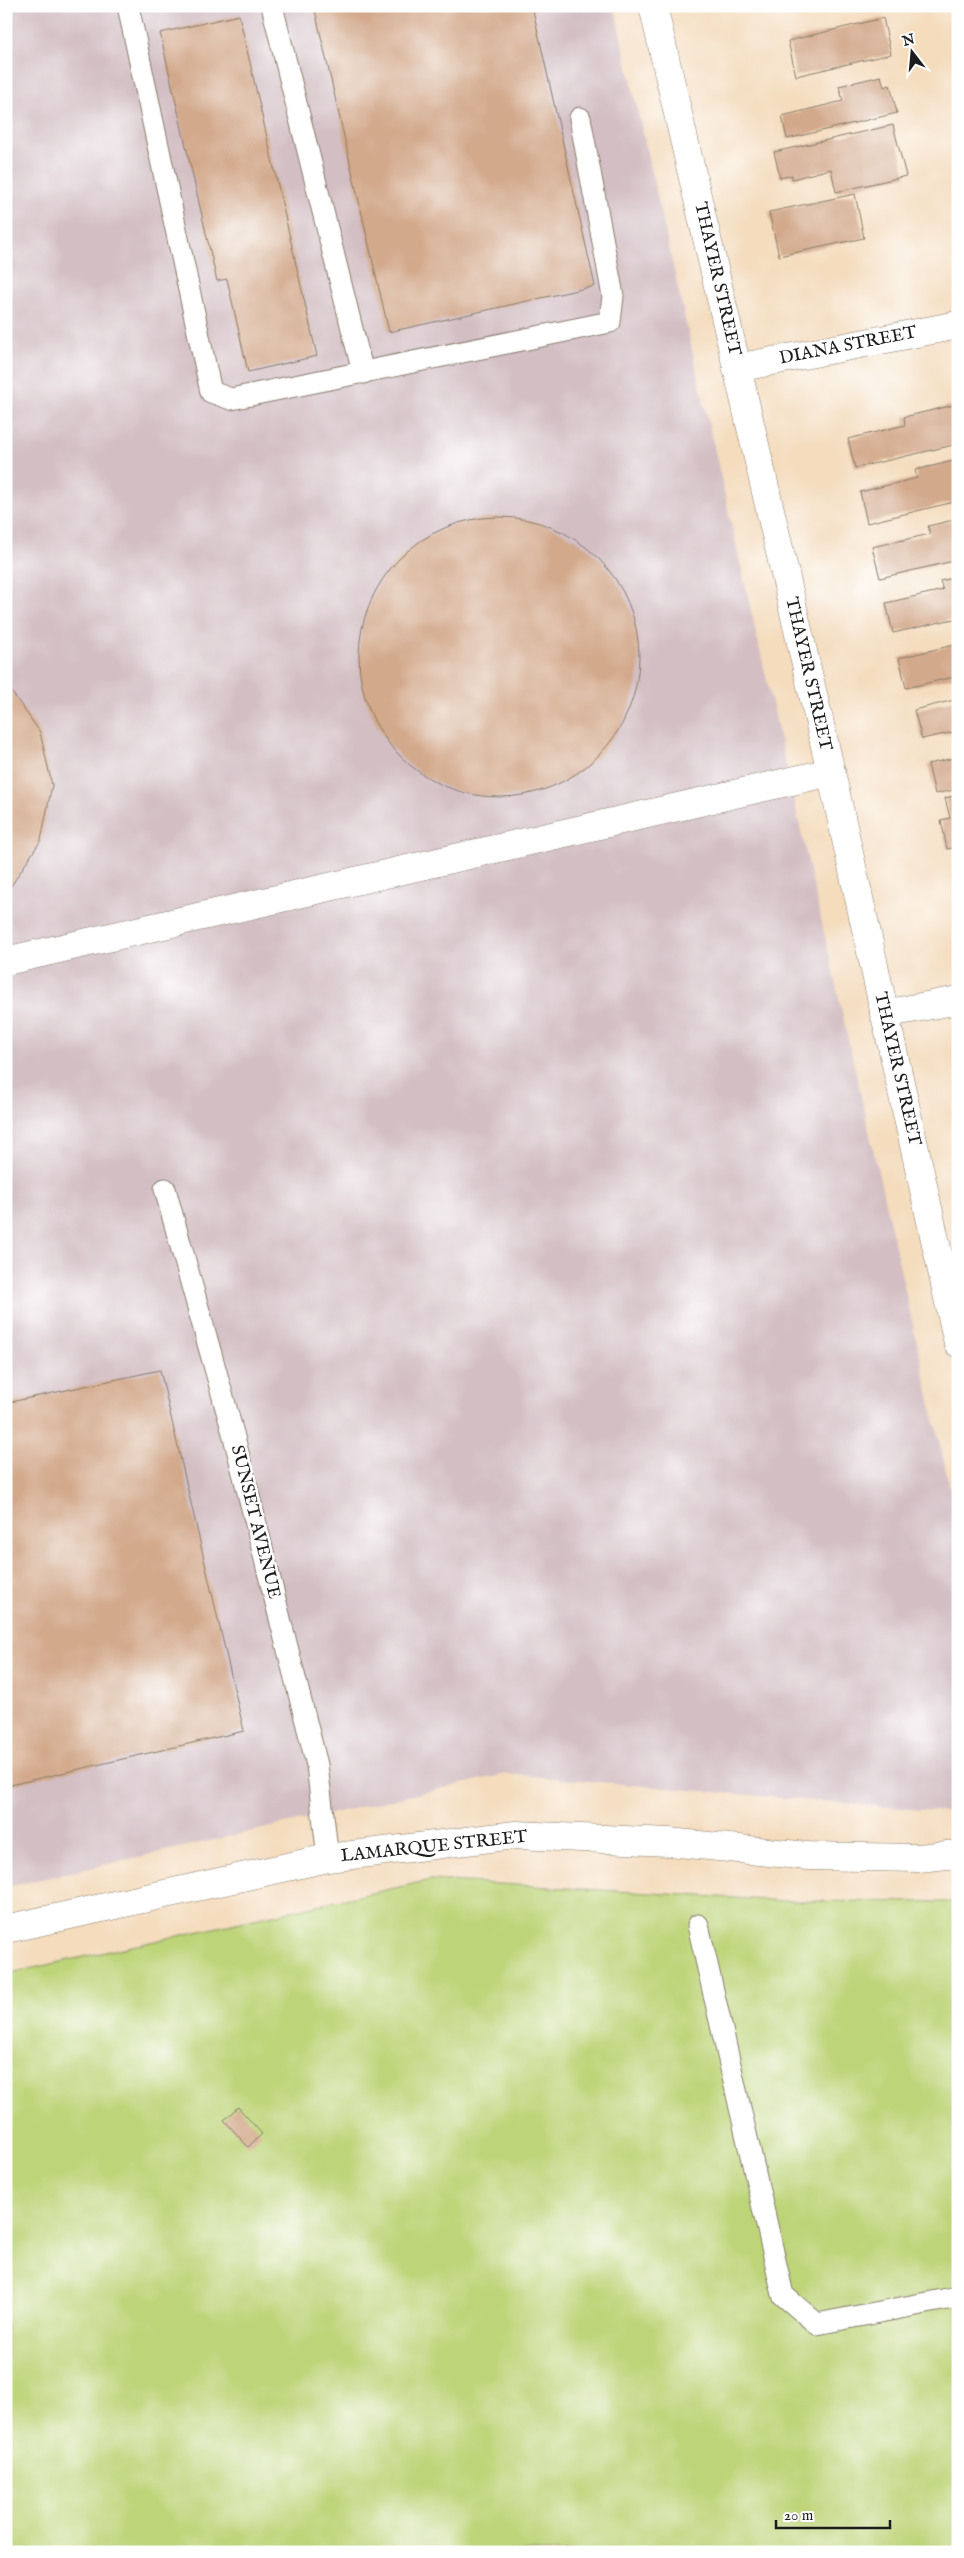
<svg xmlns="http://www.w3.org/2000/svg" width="964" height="2558" viewBox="0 0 964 2558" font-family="'IM FELL English',serif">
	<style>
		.industrial { fill: #d2bec3 }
		.green { fill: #bdd478; stroke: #6c784a }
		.building { fill: #d3a98b }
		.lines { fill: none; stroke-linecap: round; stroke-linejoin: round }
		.service-casing { stroke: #887c6c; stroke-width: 23 }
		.minor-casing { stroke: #887c6c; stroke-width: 29 }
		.tertiary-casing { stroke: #887c6c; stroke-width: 29 }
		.service { stroke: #fff; stroke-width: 21 }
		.minor { stroke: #fff; stroke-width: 28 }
		.tertiary { stroke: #fff; stroke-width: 28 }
		.labels { text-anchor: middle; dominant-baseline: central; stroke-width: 5; stroke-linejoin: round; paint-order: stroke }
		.street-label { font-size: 18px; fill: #1c1c1c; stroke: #fff }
	</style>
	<rect width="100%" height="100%" fill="#fff"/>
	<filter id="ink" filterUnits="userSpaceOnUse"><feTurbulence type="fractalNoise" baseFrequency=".02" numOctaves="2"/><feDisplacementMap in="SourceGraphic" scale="10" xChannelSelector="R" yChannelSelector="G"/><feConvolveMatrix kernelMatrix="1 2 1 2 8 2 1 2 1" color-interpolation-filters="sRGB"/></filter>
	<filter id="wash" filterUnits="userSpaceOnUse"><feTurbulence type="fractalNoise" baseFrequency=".0096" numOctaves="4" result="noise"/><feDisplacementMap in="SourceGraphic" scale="20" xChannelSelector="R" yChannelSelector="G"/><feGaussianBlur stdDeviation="1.12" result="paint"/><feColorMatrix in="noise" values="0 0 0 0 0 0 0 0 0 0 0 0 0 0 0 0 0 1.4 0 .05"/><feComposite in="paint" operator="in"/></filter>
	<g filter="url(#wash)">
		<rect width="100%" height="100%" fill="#f4dcbd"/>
		<path class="industrial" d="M6,6H614L958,1524V1813L506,1774L6,1887Z"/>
		<path class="green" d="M431,1880L785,1901L958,1902V2552H6V1974Z"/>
		<g id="blocks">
			<g class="building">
				<path d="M314,6H532L595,286L389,332Z"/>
				<path d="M878,6H895V7L879,11Z"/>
				<path d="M239,15L317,356L248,372L227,279L217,281L160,33Z"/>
				<path d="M883,18L891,54L796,76L788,41Z"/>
				<path d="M881,76L884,87L890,85L897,113L787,139L782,116L843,101L839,86Z"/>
				<path d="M893,125L906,176L836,192L831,169L792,179V175L780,178L774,152Z"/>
				<path d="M855,194L864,238L779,256L769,212Z"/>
				<path d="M958,404V444L855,468L848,439L905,425L904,417Z"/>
				<path d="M958,460V501L867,523L860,492L917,478L915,470Z"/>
				<circle cx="499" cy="657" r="140"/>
				<path d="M958,519V560L880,578L872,547L930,534L928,526Z"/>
				<path d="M958,577V618L893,633L886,603L943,590L940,581Z"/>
				<path d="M958,644V676L906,688L899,658Z"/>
				<path d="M6,684L40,732L52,785L41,840L11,886L6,889Z"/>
				<path d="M958,699V731L922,739L914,710Z"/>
				<path d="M958,757V789L935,794L928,764Z"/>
				<path d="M958,795V847L947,849L941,820L950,818L945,798Z"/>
				<path d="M958,874V892H957L953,875Z"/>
				<path d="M160,1370L244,1731L6,1786V1403Z"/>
				<path d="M238,2107L262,2134L248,2147L224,2120Z"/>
			</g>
		</g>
	</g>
	<g filter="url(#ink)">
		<use href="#blocks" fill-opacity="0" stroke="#887c6c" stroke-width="1"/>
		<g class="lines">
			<defs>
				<g id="service">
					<path d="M128,6L211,392L231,399L610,322L613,296L580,118"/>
					<path d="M272,6L363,373"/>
					<path d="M165,1189L233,1433L317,1765L328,1858"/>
					<path d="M698,1925L783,2295L817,2324L958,2297"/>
				</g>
				<g id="minor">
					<path d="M653,6L831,772L958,1343"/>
					<path d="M737,368L958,325"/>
					<path d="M6,961L831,772"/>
					<path d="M884,1014L958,1000"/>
				</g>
				<path id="tertiary" d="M6,1929L328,1858L516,1835L669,1842L808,1856L918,1858L958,1854"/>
			</defs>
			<use href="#service" class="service-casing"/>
			<use href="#minor" class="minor-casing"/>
			<use href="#tertiary" class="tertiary-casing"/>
			<use href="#service" class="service"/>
			<use href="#minor" class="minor"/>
			<use href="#tertiary" class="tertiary"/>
		</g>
	</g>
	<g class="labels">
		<g class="street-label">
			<text transform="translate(717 279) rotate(77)">THAYER STREET</text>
			<text transform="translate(848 346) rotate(-11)">DIANA STREET</text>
			<text transform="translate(808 674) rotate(77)">THAYER STREET</text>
			<text transform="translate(897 1069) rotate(77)">THAYER STREET</text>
			<text transform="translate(255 1522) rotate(76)">SUNSET AVENUE</text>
			<text transform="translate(434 1847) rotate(-6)">LAMARQUE STREET</text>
		</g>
	</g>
	<rect width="964" height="2558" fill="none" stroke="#fff" stroke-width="25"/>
	<g transform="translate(912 52) rotate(344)" stroke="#ffffff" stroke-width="4" paint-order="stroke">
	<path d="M0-4L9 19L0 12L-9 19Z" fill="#1c1c1c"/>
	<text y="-8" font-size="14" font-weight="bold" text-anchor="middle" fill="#1c1c1c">N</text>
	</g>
	<path d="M776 2520v8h114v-8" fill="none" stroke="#1c1c1c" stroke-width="2.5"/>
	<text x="784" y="2520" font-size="15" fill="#1c1c1c" stroke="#ffffff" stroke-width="4" paint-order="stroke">20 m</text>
</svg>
